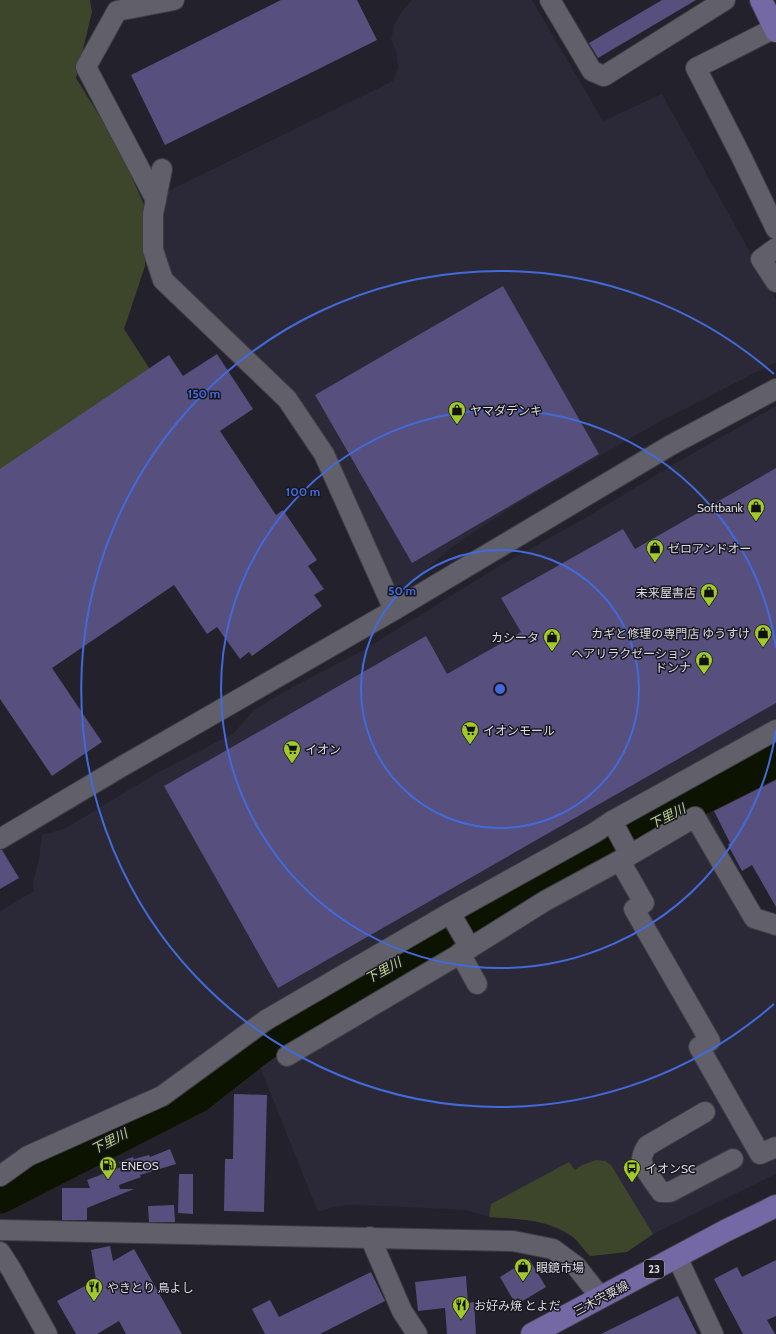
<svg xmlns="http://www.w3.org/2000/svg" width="776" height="1334" viewBox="0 0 776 1334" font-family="Cabin,'Noto Sans JP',sans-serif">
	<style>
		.built { fill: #2b2938 }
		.green { fill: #3d462b }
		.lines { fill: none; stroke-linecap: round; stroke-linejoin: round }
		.river { stroke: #0c1300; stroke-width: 33 }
		.building { fill: #574f7d }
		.minor-casing { stroke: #3e3d44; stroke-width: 22 }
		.major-casing { stroke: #3e3d44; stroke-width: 24 }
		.minor { stroke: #605f6a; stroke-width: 20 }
		.major { stroke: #7569a5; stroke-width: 22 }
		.ring { fill: none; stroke: #436ada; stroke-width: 2 }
		.labels { text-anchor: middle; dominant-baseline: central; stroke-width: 3; stroke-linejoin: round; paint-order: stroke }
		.shield { fill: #191821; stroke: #a2a0a7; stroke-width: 1 }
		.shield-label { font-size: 11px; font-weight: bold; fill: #dcdbe1 }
		.poi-label { font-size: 12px; fill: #dcdbe1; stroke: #191821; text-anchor: start }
		.street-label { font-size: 12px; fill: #dcdbe1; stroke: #191821 }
		.water-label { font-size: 13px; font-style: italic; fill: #bed889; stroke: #191821 }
		.centre { fill: #436ada; stroke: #191821; stroke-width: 2 }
		.ring-label { font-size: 12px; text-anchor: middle; font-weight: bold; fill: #436ada; stroke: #191821; stroke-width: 3; stroke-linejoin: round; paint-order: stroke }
	</style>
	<rect width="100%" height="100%" fill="#23212b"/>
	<g class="built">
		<path d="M412,0H532L603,121L662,94L776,299V362L659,422L515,505L451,548L410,583L398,591L326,443L169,275L159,232L162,194L393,81L398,68L396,50L391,40L394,25L400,14Z"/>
		<path d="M776,406V742L688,788L625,817L640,840L706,809L757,911L776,916V1174L653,1234L627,1252L590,1256L573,1237L551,1226L532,1220L489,1217L466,1210L386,1206L347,1205L334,1207L318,1212L260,1067L268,1061L255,1040L149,1113L114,1131L70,1143L0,1183V911L34,891L33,882L39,859L42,835L66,828L157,773L234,733L254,710L289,689L362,651L496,568L587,517L674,464Z"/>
	</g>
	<g class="green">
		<path d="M0,0H90L92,12L76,78L117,144L146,209L145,266L124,329L153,374L0,480Z"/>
		<path d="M596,1160L605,1161L611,1165L653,1234L627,1252L590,1256C584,1250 579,1242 573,1237C549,1219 518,1219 489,1217L491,1204L569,1162L575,1170L582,1165Z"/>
	</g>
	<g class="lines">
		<path class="river" d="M0,1197L198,1096L254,1052L308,1013L558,871L776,760"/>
	</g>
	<g class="building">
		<path d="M281,0H357L377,40L165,145L131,75Z"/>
		<path d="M662,0H696L598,58L589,43Z"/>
		<path d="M503,286L599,454L412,563L315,395Z"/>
		<path d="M217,354L253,409L220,431L276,515L283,510L317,560L308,566L324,589L314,595L322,606L252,656L249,652L240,659L217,627L207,634L174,585L52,668L102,742L52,776L0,699V469L169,355L183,376Z"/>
		<path d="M776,468V703L278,988L164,786L426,636L447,674L521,632L501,598L623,529L635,549Z"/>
		<path d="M776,780V907L752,865L742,871L728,845L730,843L714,811Z"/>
		<path d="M0,850H2L19,878L0,889Z"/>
		<path d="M234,1094L267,1095L264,1212L224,1211L225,1159H233Z"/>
		<path d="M170,1149L176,1164L140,1175L141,1177L119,1185L120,1189H134L87,1208V1220H62V1188H90L87,1180L121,1167L119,1162L133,1157L134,1159L149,1155L150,1157Z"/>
		<path d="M179,1174H193V1214L178,1213Z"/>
		<path d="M174,1205L175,1222H149L148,1206Z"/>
		<path d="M110,1246L113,1261L134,1249L182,1334H126L119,1321L97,1334H76L57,1301L96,1280L91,1250Z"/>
		<path d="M529,1259L546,1287L516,1305L500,1277Z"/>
		<path d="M776,1260V1316L767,1320L775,1334H743L714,1279L737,1267L742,1277Z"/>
		<path d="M371,1272L385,1301L320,1334H265L252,1309L270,1300L279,1317Z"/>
		<path d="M466,1276L468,1303L474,1302L476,1334H447L445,1308L418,1311L415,1282Z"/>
		<path d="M678,1296L697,1334H601Z"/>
	</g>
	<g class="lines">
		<defs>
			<g id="minor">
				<path d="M550,0L592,71L604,76L725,0"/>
				<path d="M775,28L696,68L740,154L776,229"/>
				<path d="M162,169L153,214V250L163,280L287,399L324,454L394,610"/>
				<path d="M156,200L86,67L117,11L174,0"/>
				<path d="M776,248L761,259L776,282"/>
				<path d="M612,821L630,855"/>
				<path d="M0,839L121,767L394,610L671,445L776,389"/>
				<path d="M620,861L644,903L634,909L710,1041L699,1047L760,1154L776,1147"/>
				<path d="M450,913L470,948"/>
				<path d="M460,953L477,984"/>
				<path d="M287,1056L470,948L545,901L630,855L695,817L754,918L776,925"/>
				<path d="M705,1112L647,1146C644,1151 641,1157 642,1162C643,1168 657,1186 661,1192H670L733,1159"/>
				<path d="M0,1176L28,1156L162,1096L266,1020L450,913L594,833L612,821L776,730"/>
				<path d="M0,1230L513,1241L553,1249L576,1266L601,1298"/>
				<path d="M370,1237L402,1311L417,1334"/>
				<path d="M0,1252L11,1269L47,1334"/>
				<path d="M677,1257L713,1334"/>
			</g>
			<g id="major">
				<path d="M761,0L776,31"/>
				<path d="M532,1334L725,1231L776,1206"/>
			</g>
		</defs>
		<use href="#minor" class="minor-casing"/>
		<use href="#major" class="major-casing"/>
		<use href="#minor" class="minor"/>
		<use href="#major" class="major"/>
	</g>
	<g class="ring">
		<circle cx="500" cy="689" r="139"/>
		<path d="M776 730A279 279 0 1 1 776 648"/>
		<path d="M774 1004A418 418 0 1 1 774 374"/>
	</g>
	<defs>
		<symbol id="shop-pin" viewBox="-11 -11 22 30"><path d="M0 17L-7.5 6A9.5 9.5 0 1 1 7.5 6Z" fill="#a1c92a" stroke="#191821"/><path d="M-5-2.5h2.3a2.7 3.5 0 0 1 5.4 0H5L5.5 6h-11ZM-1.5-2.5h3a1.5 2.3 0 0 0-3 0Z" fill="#111"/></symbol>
		<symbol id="supermarket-pin" viewBox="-11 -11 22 30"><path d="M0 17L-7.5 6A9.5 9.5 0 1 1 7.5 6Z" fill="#a1c92a" stroke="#191821"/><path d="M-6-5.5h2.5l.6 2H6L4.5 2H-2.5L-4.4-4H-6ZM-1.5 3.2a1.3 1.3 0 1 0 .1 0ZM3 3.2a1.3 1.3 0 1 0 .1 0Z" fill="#111"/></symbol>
		<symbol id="fuel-pin" viewBox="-11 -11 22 30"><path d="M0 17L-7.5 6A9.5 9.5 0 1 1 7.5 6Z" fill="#a1c92a" stroke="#191821"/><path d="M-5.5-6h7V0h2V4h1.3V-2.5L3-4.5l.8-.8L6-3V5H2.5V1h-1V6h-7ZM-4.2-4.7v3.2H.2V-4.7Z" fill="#111"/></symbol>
		<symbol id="bus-pin" viewBox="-11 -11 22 30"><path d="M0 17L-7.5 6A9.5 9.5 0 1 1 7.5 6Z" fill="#a1c92a" stroke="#191821"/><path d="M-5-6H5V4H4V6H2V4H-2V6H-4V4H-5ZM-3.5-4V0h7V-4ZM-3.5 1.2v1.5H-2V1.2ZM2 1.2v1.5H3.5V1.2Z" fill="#111"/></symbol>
		<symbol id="restaurant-pin" viewBox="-11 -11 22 30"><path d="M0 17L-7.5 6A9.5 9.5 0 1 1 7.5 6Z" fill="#a1c92a" stroke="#191821"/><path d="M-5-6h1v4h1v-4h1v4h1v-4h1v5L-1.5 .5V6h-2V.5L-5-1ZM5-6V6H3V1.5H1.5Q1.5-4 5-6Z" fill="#111"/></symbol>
	</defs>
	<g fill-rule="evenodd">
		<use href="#shop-pin" x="447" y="400" width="20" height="27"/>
		<use href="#shop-pin" x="746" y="497" width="20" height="27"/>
		<use href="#shop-pin" x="645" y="538" width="20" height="27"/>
		<use href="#shop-pin" x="699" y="582" width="20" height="27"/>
		<use href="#shop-pin" x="753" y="623" width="20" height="27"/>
		<use href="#shop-pin" x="542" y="627" width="20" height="27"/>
		<use href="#shop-pin" x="694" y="650" width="20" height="27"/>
		<use href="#supermarket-pin" x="460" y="720" width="20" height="27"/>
		<use href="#supermarket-pin" x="282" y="739" width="20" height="27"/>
		<use href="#fuel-pin" x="98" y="1155" width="20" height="27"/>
		<use href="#bus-pin" x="622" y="1158" width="20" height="27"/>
		<use href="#shop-pin" x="513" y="1257" width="20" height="27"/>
		<use href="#restaurant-pin" x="84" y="1277" width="20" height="27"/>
		<use href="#restaurant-pin" x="451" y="1295" width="20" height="27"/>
	</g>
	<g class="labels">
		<rect class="shield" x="644" y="1260" width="20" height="18" rx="3"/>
		<g class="shield-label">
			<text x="654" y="1269">23</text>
		</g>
		<g class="poi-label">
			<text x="470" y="410">ヤマダデンキ</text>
			<text x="743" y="507" text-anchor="end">Softbank</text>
			<text x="668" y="548">ゼロアンドオー</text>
			<text x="696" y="592" text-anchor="end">未来屋書店</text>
			<text x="750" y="633" text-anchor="end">カギと修理の専門店 ゆうすけ</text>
			<text x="539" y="637" text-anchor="end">カシータ</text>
			<text x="691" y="653" text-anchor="end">ヘアリラクゼーション<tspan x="691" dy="14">ドンナ</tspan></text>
			<text x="483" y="730">イオンモール</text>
			<text x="305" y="749">イオン</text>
			<text x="121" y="1165">ENEOS</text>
			<text x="645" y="1168">イオンSC</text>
			<text x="536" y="1267">眼鏡市場</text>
			<text x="107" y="1287">やきとり 鳥よし</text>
			<text x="474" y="1305">お好み焼 とよだ</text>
		</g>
		<g class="street-label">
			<text transform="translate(601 1298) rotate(-28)">三木宍粟線</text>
		</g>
		<g class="water-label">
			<text transform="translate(667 816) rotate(-27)">下里川</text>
			<text transform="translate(383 970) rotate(-29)">下里川</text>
			<text transform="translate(109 1141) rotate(-27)">下里川</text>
		</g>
	</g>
	<circle cx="500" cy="689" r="6" class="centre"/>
	<g class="ring-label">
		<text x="204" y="398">150 m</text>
		<text x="303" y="496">100 m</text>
		<text x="402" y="595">50 m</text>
	</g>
</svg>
